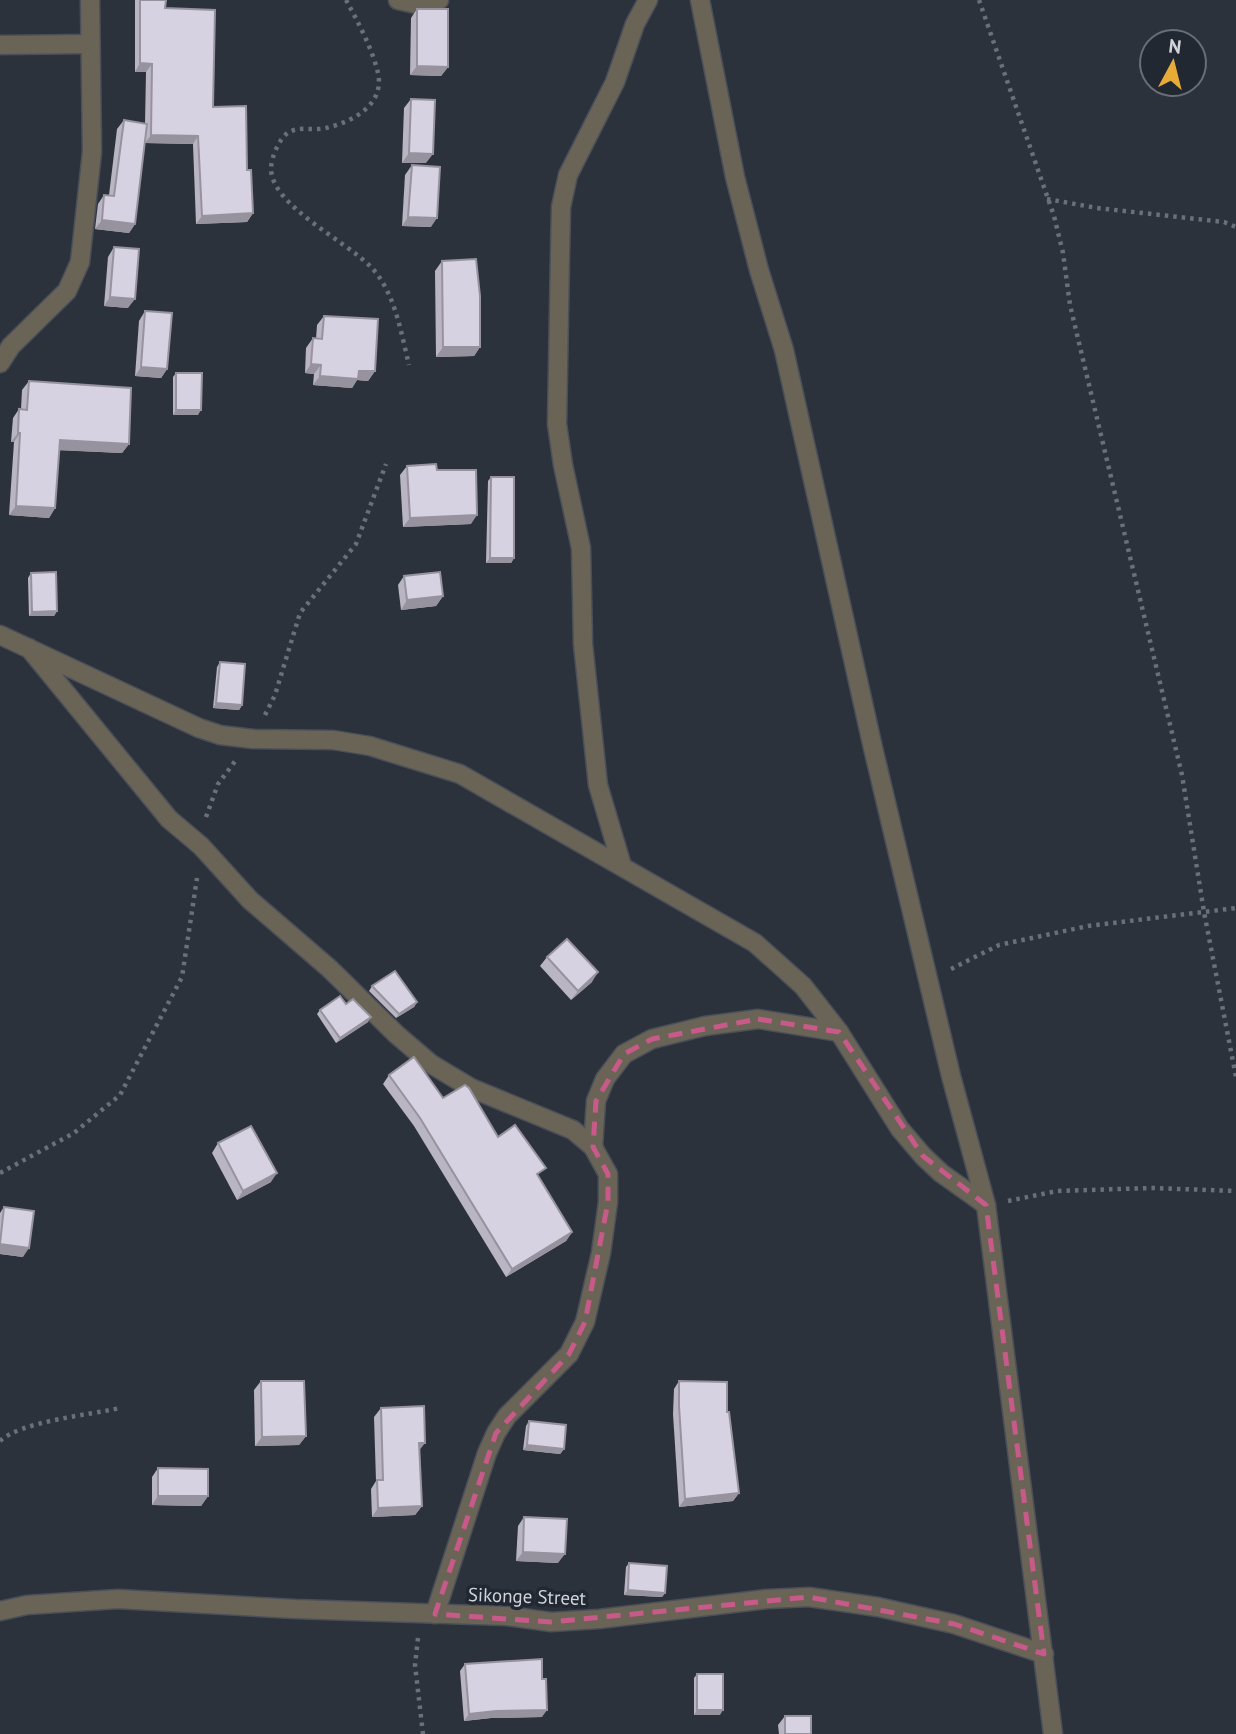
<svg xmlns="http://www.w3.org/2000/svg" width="1236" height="1734" viewBox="0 0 1236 1734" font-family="'PT Sans',sans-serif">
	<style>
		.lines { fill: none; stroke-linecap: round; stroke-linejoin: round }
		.minor-casing { stroke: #4a4f59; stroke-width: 21 }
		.path { stroke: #6b6f78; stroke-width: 4.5; stroke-dasharray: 3.5 5; stroke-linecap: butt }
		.minor { stroke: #6a6457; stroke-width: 18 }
		.wall { fill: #b9b5c2 }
		.shaded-wall { fill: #96939e }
		.building { fill: #d7d2e1; stroke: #96939e; stroke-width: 2 }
		.marked { fill: none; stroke: #c75a88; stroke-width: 5; stroke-dasharray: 14 9; stroke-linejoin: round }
		.labels { text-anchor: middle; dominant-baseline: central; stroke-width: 7; stroke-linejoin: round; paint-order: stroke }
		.street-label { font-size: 19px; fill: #d1d4db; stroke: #222832 }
	</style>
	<rect width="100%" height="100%" fill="#2c323c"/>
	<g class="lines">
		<defs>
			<g id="minor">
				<path d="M398,0L416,4L439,0"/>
				<path d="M700,0L735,177L759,270L784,350L873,748L951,1076L986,1205L1053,1734"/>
				<path d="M0,45L90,44"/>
				<path d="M0,363L11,346L67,291L80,262L92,152L90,0"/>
				<path d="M0,635L199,728L220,735L253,739L333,740L370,746L460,774L755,943L803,986L839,1032L900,1129L923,1156L941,1173L986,1205"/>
				<path d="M29,648L169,819L201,846L250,900L330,969L396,1034L431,1064L471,1088L573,1130L593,1147L608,1174V1202L601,1253L585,1322L569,1354L507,1416L496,1433L487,1453L435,1614"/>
				<path d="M622,866L598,785L583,644L581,548L563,465L557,424L560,255L561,207L568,175L615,82L635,24L648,0"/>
				<path d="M593,1147L596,1101L605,1079L624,1054L652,1039L705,1026L758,1019L839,1032"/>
				<path d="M0,1611L27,1605L118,1599L295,1609L507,1616L551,1622L599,1619L767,1599L809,1597L878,1607L954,1624L1044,1654"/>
			</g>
		</defs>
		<use href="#minor" class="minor-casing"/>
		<g class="path">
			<path d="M346,0C358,22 372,48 378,73C385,105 352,122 326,128C314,131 300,126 289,132C279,138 271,158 271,169C272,206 346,241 371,267C395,292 401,333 409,365"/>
			<path d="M979,0L1054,216L1063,253L1070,305L1182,775L1204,912L1236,1077"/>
			<path d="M1047,199L1097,208L1224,222L1236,227"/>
			<path d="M265,715L275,695L300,613L356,544L386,464"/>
			<path d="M206,817L218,784L236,760"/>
			<path d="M951,969L999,945L1088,926L1236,908"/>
			<path d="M0,1173L74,1133L120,1095L182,977L197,878"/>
			<path d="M1008,1201L1057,1191L1152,1188L1236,1191"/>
			<path d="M0,1441C22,1421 89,1415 120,1408"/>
			<path d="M418,1638L415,1665L423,1734"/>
		</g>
		<use href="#minor" class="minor"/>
	</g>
	<g class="wall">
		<path d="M135,0H166L165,8L213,107L247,170L253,213L247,222L196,224L193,144L145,143L135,224L129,233L95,229L98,204L104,195H109L117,129L124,120L145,124L146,72H135Z"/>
		<path d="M417,9L448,67L441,76L410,75L411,18Z"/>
		<path d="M411,99L426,163H402L404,108Z"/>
		<path d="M412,165L431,227L402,226L405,175Z"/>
		<path d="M114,247L128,308L104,306L108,257Z"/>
		<path d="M442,261L480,347L474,356L436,357L435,271Z"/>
		<path d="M145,311L167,369L161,378L135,376L139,321Z"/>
		<path d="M324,316L375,371L368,381L357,380L352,388L313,385L314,374L305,373L306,348L313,338L316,339L317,325Z"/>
		<path d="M176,373L198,415H173V377Z"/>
		<path d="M29,381L129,444L122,453L59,450L55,508L49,518L9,515L14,442H11L13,418L19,409H21L22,390Z"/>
		<path d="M407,466L437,470L471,524L403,527L400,475Z"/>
		<path d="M491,477L514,558L511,563H486L488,481Z"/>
		<path d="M31,573L57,611L54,616H29L28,578Z"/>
		<path d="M404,576L443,596L436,606L401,610L398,585Z"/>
		<path d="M220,662L242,705L239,710L213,708L217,667Z"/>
		<path d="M547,957L592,982L571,1000L540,966Z"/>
		<path d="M372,986L417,1002L414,1007L396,1018L369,991Z"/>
		<path d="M346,1004L368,1022L336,1043L317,1014L320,1010Z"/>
		<path d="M389,1075L443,1098L539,1177L572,1232L566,1241L506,1277L414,1126L383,1084Z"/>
		<path d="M218,1143L271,1182L237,1200L212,1153Z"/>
		<path d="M4,1207L23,1257L0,1254V1213Z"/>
		<path d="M261,1381L306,1436L299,1445L255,1446L254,1390Z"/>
		<path d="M679,1381L727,1412L739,1493L733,1501L679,1507L673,1414L674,1389Z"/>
		<path d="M381,1408L419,1451L422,1506L415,1515L372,1517L371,1489L376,1481L374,1417Z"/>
		<path d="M529,1421L564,1449L560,1454L523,1450L526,1426Z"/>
		<path d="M158,1468L208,1496L201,1506L152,1505V1477Z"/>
		<path d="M524,1517L558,1563L516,1561L518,1526Z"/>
		<path d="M629,1563L665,1593L662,1597L624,1595L626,1567Z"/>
		<path d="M465,1664L542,1679V1717L491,1718L464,1721L460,1671Z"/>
		<path d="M697,1674L720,1715H694V1678Z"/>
		<path d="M785,1716L811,1734H779L778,1725Z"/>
	</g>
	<g class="shaded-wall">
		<path d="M140,63L152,64L146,72H135Z"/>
		<path d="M417,66L448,67L441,76L410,75Z"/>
		<path d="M151,135L198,136L193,144L145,143Z"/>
		<path d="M409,153L433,154L426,163H402Z"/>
		<path d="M253,213L247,222L196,224L202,216Z"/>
		<path d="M408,217L437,218L431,227L402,226Z"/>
		<path d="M102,220L135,224L129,233L95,229Z"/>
		<path d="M110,297L135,299L128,308L104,306Z"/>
		<path d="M443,347H480L474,356L436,357Z"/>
		<path d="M311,364L321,365L314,374L305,373Z"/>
		<path d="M141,367L167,369L161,378L135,376Z"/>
		<path d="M359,371H375L368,381L357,380L352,388L313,385L320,376Z"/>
		<path d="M176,410H201L198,415H173Z"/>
		<path d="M18,433H20L14,442H11Z"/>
		<path d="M60,440L129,444L122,453L53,450Z"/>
		<path d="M16,506L55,508L49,518L9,515Z"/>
		<path d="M477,515L471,524L403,527L410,518Z"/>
		<path d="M490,558H514L511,563H486Z"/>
		<path d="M443,596L436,606L401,610L407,600Z"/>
		<path d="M57,611L54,616H29L32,612Z"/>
		<path d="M216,703L242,705L239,710L213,708Z"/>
		<path d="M598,972L592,982L571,1000L578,991Z"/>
		<path d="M417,1002L414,1007L396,1018L399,1014Z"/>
		<path d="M371,1017L368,1022L336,1043L340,1038Z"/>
		<path d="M277,1173L271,1182L237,1200L243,1191Z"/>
		<path d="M572,1232L566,1241L506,1277L512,1269Z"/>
		<path d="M0,1244L29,1248L23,1257L0,1254Z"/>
		<path d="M306,1436L299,1445L255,1446L262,1437Z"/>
		<path d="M419,1443H425L418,1452Z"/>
		<path d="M527,1445L564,1449L560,1454L523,1450Z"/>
		<path d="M739,1493L733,1501L679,1507L685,1499Z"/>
		<path d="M158,1496H208L201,1506L152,1505Z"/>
		<path d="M422,1506L415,1515L372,1517L378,1508Z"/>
		<path d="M523,1552L565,1554L558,1563L516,1561Z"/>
		<path d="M628,1590L665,1593L662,1597L624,1595Z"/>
		<path d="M547,1710L542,1717L491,1718L464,1721L469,1714L496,1711Z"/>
		<path d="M697,1710H723L720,1715H694Z"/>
	</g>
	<g class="building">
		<path d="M140,0H166L165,8L215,10L213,107L246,106L247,170H251L253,213L202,216L198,136L151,135L152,64L140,63Z"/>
		<path d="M417,9H448V67L417,66Z"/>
		<path d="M411,99L435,100L433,154L409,153Z"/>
		<path d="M124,120L147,124L135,224L102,220L104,195L114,196Z"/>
		<path d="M412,165L440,167L437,218L408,217Z"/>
		<path d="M114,247L139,249L135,299L110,297Z"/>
		<path d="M476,259L480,296V347H443L442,261Z"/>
		<path d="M145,311L172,313L167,369L141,367Z"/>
		<path d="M324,316L378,319L375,371H359L358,379L320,376L321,365L311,364L313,338L322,339Z"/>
		<path d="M176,373H202L201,410H176Z"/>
		<path d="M29,381L131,388L129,444L60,440L55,508L16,506L20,433H18L19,409L27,410Z"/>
		<path d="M436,464L437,470H476L477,515L410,518L407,466Z"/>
		<path d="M491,477H514V558H490Z"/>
		<path d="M56,572L57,611L32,612L31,573Z"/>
		<path d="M440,572L443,596L407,600L404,576Z"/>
		<path d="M220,662L245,664L242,705L216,703Z"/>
		<path d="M567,939L598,972L578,991L547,957Z"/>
		<path d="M395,971L417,1002L399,1014L372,986Z"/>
		<path d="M340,996L346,1004L353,999L371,1017L340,1038L320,1010Z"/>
		<path d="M414,1057L443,1098L465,1085L469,1088L498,1137L515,1125L546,1168L537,1174L572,1232L512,1269L420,1118L389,1075Z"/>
		<path d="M251,1126L277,1173L243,1191L218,1143Z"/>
		<path d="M4,1207L34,1211L29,1248L0,1244Z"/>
		<path d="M261,1381H304L306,1436L262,1437Z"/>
		<path d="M679,1381L727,1382V1412H729L739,1493L685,1499L679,1406Z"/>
		<path d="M424,1406L425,1443H419L422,1506L378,1508L377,1480H383L381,1408Z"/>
		<path d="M529,1421L566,1425L564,1449L527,1445Z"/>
		<path d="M158,1468L208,1469V1496H158Z"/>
		<path d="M524,1517L567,1519L565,1554L523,1552Z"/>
		<path d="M629,1563L667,1566L665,1593L628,1590Z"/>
		<path d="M542,1659V1679H546L547,1710L496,1711L469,1714L465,1664Z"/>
		<rect x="697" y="1674" width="26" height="36"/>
		<rect x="785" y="1716" width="26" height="18"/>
	</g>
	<path class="marked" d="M758,1019L839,1032L923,1156L986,1205L1044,1654L954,1624L809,1597L551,1622L435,1614L496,1433L569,1354L585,1322L608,1202V1174L593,1147L596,1101L624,1054L652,1039Z"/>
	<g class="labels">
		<g class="street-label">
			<text transform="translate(527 1596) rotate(2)">Sikonge Street</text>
		</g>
	</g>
	<g transform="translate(1173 63) rotate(7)"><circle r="33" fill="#222832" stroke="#686d76" stroke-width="2"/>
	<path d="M0-5L12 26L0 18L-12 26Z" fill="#e8ab37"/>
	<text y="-10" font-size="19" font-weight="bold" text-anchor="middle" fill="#d1d4db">N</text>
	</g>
</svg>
